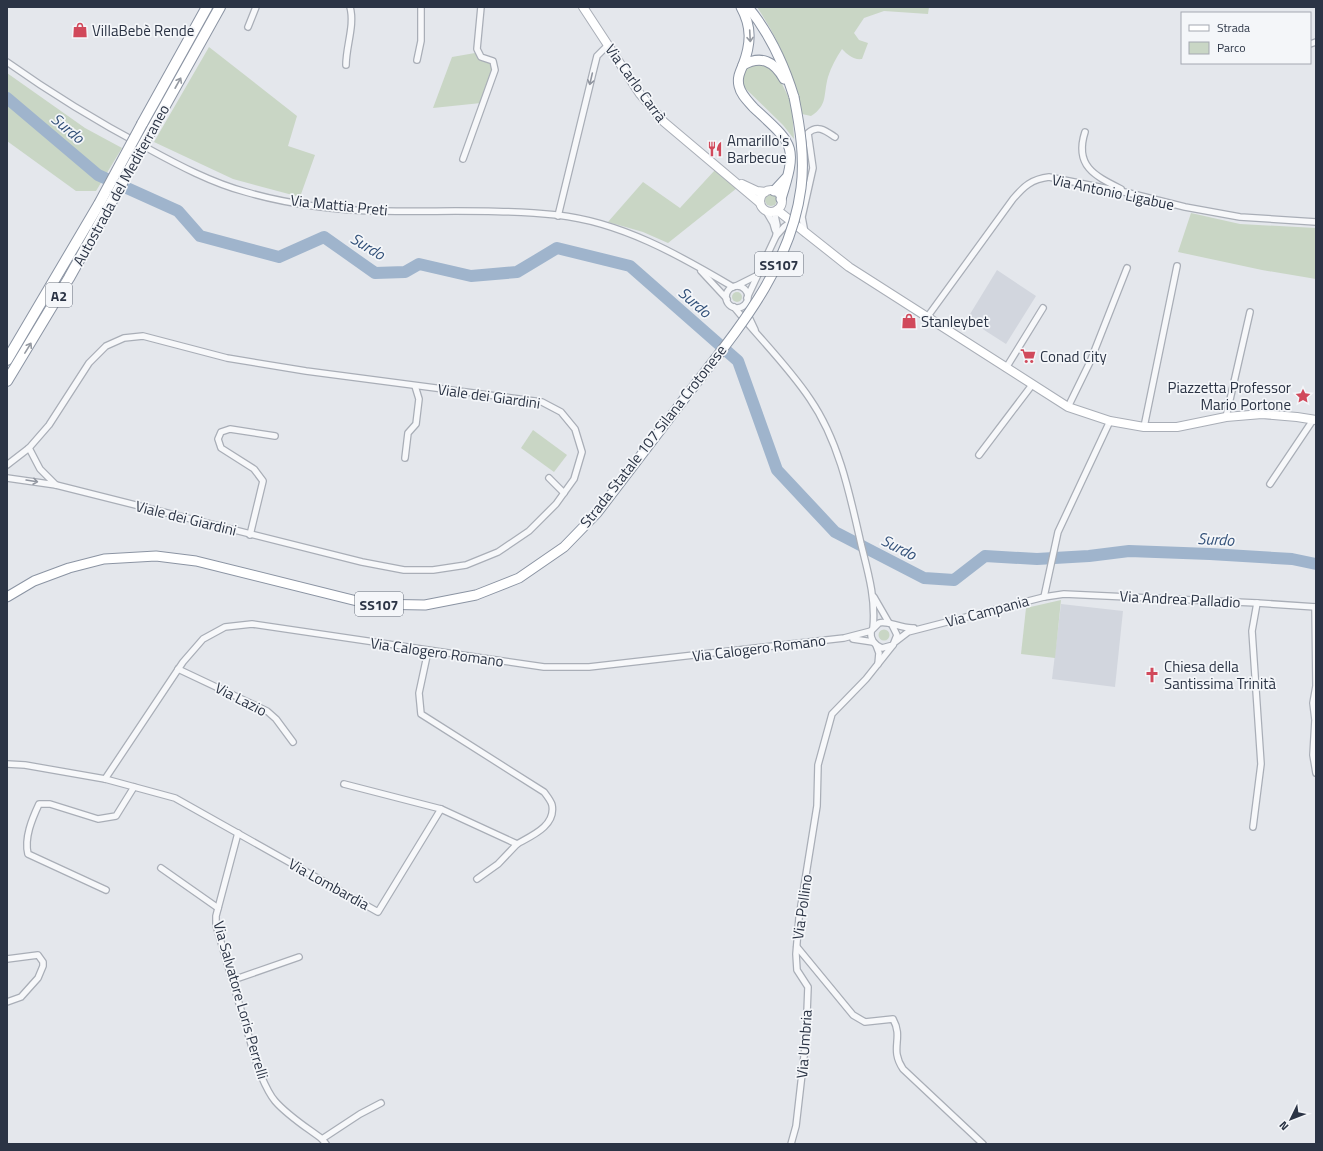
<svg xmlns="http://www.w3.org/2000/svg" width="1323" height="1151" viewBox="0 0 1323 1151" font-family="'Titillium Web',sans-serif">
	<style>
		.built { fill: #d2d6de }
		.green { fill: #c9d6c5 }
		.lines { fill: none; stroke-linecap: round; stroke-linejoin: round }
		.river { stroke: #9fb4cc; stroke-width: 12 }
		.minor-casing { stroke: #a9aeb7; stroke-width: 8 }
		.secondary-casing { stroke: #a9aeb7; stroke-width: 10 }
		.trunk-casing { stroke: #8b94a3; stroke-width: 11 }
		.motorway-casing { stroke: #8b94a3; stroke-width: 12 }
		.minor { stroke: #f7f8fa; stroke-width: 5.5 }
		.secondary { stroke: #fff; stroke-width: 8 }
		.trunk { stroke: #fff; stroke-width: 9 }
		.motorway { stroke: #fff; stroke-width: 10 }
		.trunk-bridge-casing { stroke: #8b94a3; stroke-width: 11; stroke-linecap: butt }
		.motorway-bridge-casing { stroke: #8b94a3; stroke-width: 12; stroke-linecap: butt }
		.trunk-bridge { stroke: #fff; stroke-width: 9 }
		.motorway-bridge { stroke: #fff; stroke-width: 10 }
		.oneway { stroke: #959aa2 }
		.oneway2 { stroke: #9196a0 }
		.labels { text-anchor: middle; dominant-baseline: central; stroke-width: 3.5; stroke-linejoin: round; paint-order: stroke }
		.shield { fill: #f4f6f9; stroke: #676e7b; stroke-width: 1 }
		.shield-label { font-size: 14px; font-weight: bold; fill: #2b3445 }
		.poi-label { font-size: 15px; fill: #2b3445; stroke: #f4f6f9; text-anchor: start }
		.street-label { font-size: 15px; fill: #2b3445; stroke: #f4f6f9 }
		.water-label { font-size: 16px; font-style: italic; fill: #34527a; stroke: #f4f6f9 }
	</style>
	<rect width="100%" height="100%" fill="#e4e7ec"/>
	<g class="built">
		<path d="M997,270L1036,296L1006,344L967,319Z"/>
		<path d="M1061,604L1123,611L1115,687L1052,679Z"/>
	</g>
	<g class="green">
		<path d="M757,7H929L928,14L884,11L864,18L854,33L859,40L868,43L862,59C853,60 848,55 842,49C836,58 831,67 828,77C823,95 828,105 811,116L802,114C793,73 780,42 757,7Z"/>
		<path d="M209,47L297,116L288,146L315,155L300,197L233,179L154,142Z"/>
		<path d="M475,53L482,58L491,61L493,67L481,103L433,108L452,57Z"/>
		<path d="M759,62L776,72L788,96L792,106L794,139L783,125L744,87L742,77L743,72L748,67Z"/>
		<path d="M7,73L85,128L122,148L96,191H76L7,141Z"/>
		<path d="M715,170L737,188L668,243L643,232L608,222L643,182L680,208Z"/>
		<circle cx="771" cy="200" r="6"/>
		<path d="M1191,213L1240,224L1316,228V279L1262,270L1178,252Z"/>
		<circle cx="737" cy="297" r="5"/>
		<path d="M533,430L567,455L554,472L521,448Z"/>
		<path d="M1061,600L1055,658L1021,654L1026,608Z"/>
		<circle cx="884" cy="635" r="5.5"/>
	</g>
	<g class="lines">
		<path class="river" d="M7,98L98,175L178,211L200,236L279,257L324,237L375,273L405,272L419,264L471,276L517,272L557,248L630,266L738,361L777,470L835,532L924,578L954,580L985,556L1037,559L1089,556L1129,551L1210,554L1292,559L1316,564"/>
		<defs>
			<g id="minor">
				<path d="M248,27L256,7"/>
				<path d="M1310,44L1316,42"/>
				<path d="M417,60L421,41V7"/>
				<path d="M7,62C52,94 98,122 147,148C178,165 212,183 246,192C287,204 339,211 382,211C440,212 499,209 557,215C621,222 679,255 733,287"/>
				<path d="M346,65C346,46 355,25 350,7"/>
				<path d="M1085,132C1074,166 1095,176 1121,189"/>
				<path d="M463,159L495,70L493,61L481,57L477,49L481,7"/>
				<path d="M766,211L773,223L775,230"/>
				<path d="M558,216L594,68L597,56L608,45"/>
				<path d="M805,233L802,217L813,168L808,133C818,124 826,131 835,137"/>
				<path d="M776,236L784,227L791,222"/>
				<path d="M701,271L727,299"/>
				<path d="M736,286L756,276"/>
				<circle cx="737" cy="297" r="11"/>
				<path d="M747,298L776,236L777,225L774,211"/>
				<path d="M734,307C759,338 788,366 810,399C839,441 850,495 861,544C868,572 876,599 873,628"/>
				<path d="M747,313L755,330"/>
				<path d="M928,316L1013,199C1024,186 1032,179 1049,177L1129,193L1185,207L1240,217L1316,222"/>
				<path d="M1006,368L1043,308"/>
				<path d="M1068,407L1090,362L1127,268"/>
				<path d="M1226,417L1250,312"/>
				<path d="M1144,427L1177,266"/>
				<path d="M29,448L40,469L56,485"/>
				<path d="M979,455L1032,385"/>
				<path d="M405,458L408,433L416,424L419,399L415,386"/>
				<path d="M7,465L29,448L49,425L89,363L106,346L124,338L143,336L227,358L306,371L542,402L561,412L575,429L582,452L574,479L556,504L529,531L498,552L466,565L433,570H404L362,562L56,485L7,478"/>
				<path d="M549,478L564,493"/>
				<path d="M1270,484L1313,420"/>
				<path d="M250,535L263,481L254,469L221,448L218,439L221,432L230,429L275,436"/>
				<path d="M874,597L889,623"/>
				<path d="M1044,597L1058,532L1110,421"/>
				<path d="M1315,607L1316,686L1313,703L1315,720L1313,755L1316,773"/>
				<path d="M892,625L897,635L893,645L882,648C874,645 870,640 871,631L879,623C888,620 901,629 914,628"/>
				<path d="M853,639L873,642"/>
				<path d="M895,642L908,632L1044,597L1064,594L1257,603L1316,607"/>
				<path d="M876,645L879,653L878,664"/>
				<path d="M178,669L267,711L276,719L293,742"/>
				<path d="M7,764L25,765L105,779L175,798L378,912L441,809"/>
				<path d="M105,779L183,662L203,639L225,627L252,624L544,667H589L844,638L871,631"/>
				<path d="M344,784L441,809L517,844C531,836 556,826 552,805C551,801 547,796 544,792L421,714L419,693L428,651"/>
				<path d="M1253,827L1261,764L1252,631L1257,603"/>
				<path d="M238,833L216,916V925L259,1071C263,1080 268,1093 275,1101C288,1116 306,1127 322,1139L326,1144"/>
				<path d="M161,868L218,908"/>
				<path d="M477,879L498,864L517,844"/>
				<path d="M106,890L28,854C24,838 32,819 39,804H50L98,819L116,816L134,787"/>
				<path d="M797,947L853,1015L865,1022L893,1019C904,1039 889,1048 903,1069L983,1144"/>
				<path d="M7,959L38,955L43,962V966L38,978L21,997L7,1002"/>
				<path d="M233,980L299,957"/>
				<path d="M322,1139L360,1114L381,1103"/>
				<path d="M791,1144L796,1126L806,1039L808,987L797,970L796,954L799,918L817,806L818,765L832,714L866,679L893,645"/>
			</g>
			<g id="secondary">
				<path d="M583,7L640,94L664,122L760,203"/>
				<path d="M742,184L757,191L765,192"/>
				<circle cx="771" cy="201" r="11"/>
				<path d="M777,210L849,267L1068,407L1110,421L1144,427H1177L1226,417L1262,414L1297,417L1316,420"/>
			</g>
			<g id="trunk">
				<path d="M741,7C752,27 751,44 743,65C740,72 737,78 739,86C741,95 748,101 754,108C794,145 798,145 781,199"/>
				<path d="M748,7C770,34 784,64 794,97"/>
				<path d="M743,65C761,55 774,61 784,79"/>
				<path d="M774,191L786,178"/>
				<path d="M7,597L34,581L69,568L104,559L156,556L196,561L369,604L425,605L476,595L519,578L564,547L597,513L681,403"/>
			</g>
			<g id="motorway">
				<path d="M142,124L207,7"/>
				<path d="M152,129L220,7"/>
				<path d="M7,360L99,204"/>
				<path d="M7,381L69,278L108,208"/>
			</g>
		</defs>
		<use href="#minor" class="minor-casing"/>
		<use href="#secondary" class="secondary-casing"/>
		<use href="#trunk" class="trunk-casing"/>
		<use href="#motorway" class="motorway-casing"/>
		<use href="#minor" class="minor"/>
		<use href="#secondary" class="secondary"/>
		<use href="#trunk" class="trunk"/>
		<use href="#motorway" class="motorway"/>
		<defs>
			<path id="trunk-bridge" d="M681,403C731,337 790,273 801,188C805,158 800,127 794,97"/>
			<g id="motorway-bridge">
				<path d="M99,204L142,124"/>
				<path d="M108,208L152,129"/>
			</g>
		</defs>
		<use href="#trunk-bridge" class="trunk-bridge-casing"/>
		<use href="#motorway-bridge" class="motorway-bridge-casing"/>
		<use href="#trunk-bridge" class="trunk-bridge"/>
		<use href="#motorway-bridge" class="motorway-bridge"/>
	</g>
	<defs><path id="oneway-shaft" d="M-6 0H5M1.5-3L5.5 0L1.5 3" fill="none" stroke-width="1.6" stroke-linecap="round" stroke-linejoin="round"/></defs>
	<g class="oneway">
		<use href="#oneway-shaft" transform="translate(750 36) rotate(87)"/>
		<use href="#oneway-shaft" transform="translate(178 83) rotate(-61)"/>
		<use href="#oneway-shaft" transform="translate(28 348) rotate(-58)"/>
	</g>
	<g class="oneway2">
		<use href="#oneway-shaft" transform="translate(591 79) rotate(103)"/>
		<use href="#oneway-shaft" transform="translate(32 481) rotate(9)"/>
	</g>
	<defs>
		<symbol id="shop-bare" viewBox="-9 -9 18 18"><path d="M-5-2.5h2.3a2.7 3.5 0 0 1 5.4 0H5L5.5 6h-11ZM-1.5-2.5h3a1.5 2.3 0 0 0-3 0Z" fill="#d1495b" stroke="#f4f6f9" stroke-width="2.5" paint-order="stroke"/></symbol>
		<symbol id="restaurant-bare" viewBox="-9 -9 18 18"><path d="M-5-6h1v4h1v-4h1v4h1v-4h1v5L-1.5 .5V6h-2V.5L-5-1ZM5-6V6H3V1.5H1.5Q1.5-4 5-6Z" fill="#d1495b" stroke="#f4f6f9" stroke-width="2.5" paint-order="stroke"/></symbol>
		<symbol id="supermarket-bare" viewBox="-9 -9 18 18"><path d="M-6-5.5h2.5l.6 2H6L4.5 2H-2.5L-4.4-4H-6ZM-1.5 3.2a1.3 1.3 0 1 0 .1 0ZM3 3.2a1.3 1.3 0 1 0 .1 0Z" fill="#d1495b" stroke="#f4f6f9" stroke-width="2.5" paint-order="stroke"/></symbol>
		<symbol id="sight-bare" viewBox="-9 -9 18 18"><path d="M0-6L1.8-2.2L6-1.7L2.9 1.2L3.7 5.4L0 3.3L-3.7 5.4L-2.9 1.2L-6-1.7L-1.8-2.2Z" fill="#d1495b" stroke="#f4f6f9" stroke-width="2.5" paint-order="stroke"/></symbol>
		<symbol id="church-bare" viewBox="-9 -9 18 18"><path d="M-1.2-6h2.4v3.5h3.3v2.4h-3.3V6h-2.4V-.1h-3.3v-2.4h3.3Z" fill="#d1495b" stroke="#f4f6f9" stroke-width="2.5" paint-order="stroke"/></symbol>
	</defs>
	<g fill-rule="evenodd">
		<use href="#shop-bare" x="69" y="19" width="22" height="22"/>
		<use href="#restaurant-bare" x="704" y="138" width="22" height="22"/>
		<use href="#shop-bare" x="898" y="310" width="22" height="22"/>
		<use href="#supermarket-bare" x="1017" y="345" width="22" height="22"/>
		<use href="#sight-bare" x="1292" y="385" width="22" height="22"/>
		<use href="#church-bare" x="1141" y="664" width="22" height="22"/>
	</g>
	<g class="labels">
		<g class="shield">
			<rect x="755" y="252" width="48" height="24" rx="3"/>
			<rect x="46" y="283" width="26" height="24" rx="3"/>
			<rect x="355" y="592" width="48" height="24" rx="3"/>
		</g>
		<g class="shield-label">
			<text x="779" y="264">SS107</text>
			<text x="59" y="295">A2</text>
			<text x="379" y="604">SS107</text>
		</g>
		<g class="poi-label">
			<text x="92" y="30">VillaBebè Rende</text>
			<text x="727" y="140">Amarillo's<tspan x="727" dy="17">Barbecue</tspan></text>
			<text x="921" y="321">Stanleybet</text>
			<text x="1040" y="356">Conad City</text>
			<text x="1291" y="387" text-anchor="end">Piazzetta Professor<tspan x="1291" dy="17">Mario Portone</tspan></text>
			<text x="1164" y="666">Chiesa della<tspan x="1164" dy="17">Santissima Trinità</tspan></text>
		</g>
		<g class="street-label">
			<text transform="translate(636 83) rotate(54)">Via Carlo Carrà</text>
			<text transform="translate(121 185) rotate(-61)">Autostrada del Mediterraneo</text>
			<text transform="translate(1113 192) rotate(12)">Via Antonio Ligabue</text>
			<text transform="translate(339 205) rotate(6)">Via Mattia Preti</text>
			<text transform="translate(489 396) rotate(8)">Viale dei Giardini</text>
			<text transform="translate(653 436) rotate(-52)">Strada Statale 107 Silana Crotonese</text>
			<text transform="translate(186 518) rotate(14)">Viale dei Giardini</text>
			<text transform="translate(1180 599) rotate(3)">Via Andrea Palladio</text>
			<text transform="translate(987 611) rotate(-15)">Via Campania</text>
			<text transform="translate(759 648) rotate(-7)">Via Calogero Romano</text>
			<text transform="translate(437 652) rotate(8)">Via Calogero Romano</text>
			<text transform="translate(241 699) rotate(27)">Via Lazio</text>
			<text transform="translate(329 884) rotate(29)">Via Lombardia</text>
			<text transform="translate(802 907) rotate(-82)">Via Pollino</text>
			<text transform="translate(241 1000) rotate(74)">Via Salvatore Loris Perrelli</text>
			<text transform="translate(804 1044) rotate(-86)">Via Umbria</text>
		</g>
		<g class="water-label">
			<text transform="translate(68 128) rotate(40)">Surdo</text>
			<text transform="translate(368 246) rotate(31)">Surdo</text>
			<text transform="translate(695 302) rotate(41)">Surdo</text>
			<text transform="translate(1216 539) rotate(3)">Surdo</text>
			<text transform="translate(899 547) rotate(27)">Surdo</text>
		</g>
	</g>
	<rect width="1323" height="1151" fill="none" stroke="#2b3445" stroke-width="16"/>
	<rect x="1181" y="12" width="130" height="52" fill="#f4f6f9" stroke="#a4a8b1"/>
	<rect x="1189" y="25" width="20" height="6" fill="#ffffff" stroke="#a4a8b1"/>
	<text x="1217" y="32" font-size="12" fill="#2b3445">Strada</text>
	<rect x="1189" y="42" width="20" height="12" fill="#c9d6c5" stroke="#a4a8b1"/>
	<text x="1217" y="52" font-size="12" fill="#2b3445">Parco</text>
	<g transform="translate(1291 1119) rotate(227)" stroke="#f4f6f9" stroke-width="3" paint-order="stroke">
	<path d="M0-3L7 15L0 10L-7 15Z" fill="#2b3445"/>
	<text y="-6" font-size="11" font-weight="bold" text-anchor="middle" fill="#2b3445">N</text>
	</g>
</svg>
